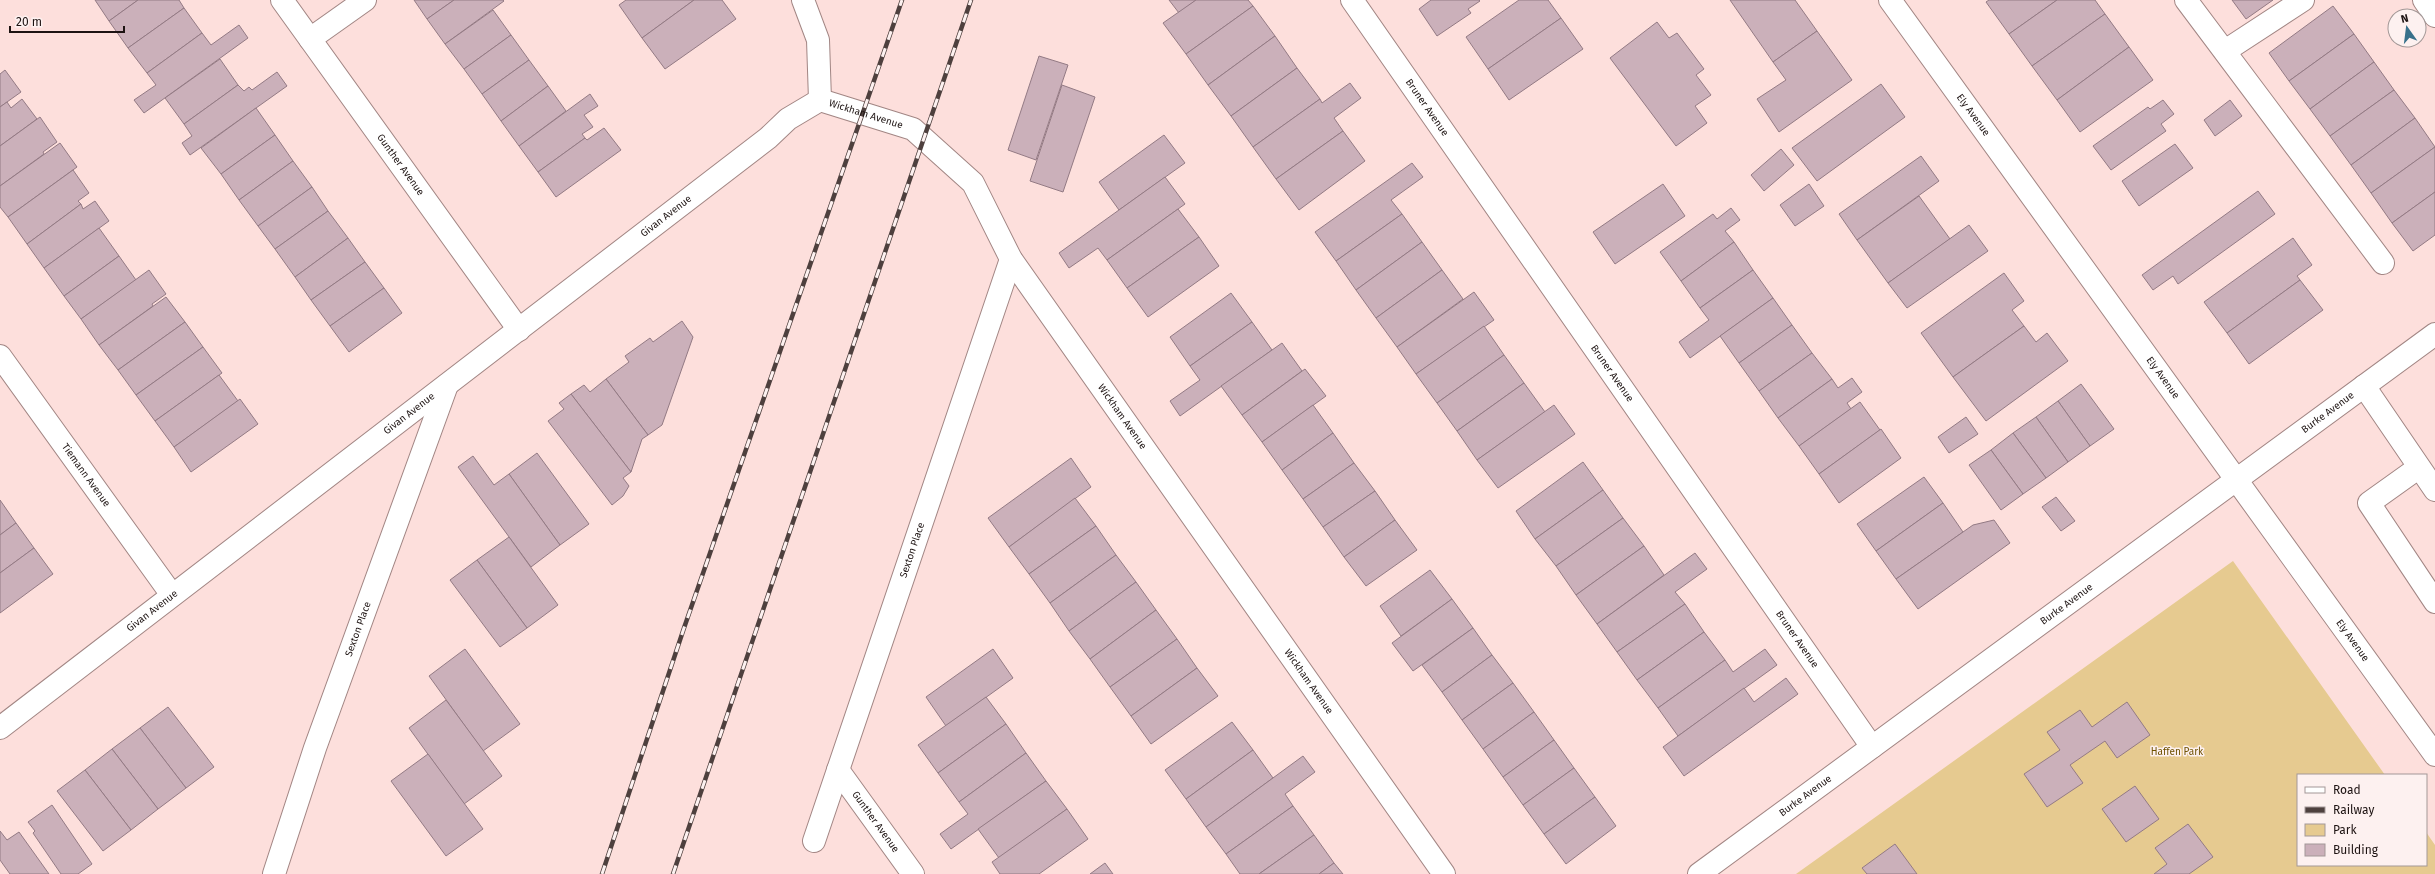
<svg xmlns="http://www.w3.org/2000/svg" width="2435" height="874" viewBox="0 0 2435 874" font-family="'Fira Sans',sans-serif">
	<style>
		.green { fill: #e6ca90 }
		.building { fill: #cbb0ba; stroke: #937a84 }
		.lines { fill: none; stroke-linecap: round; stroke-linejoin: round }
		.minor-casing { stroke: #a28684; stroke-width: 24 }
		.minor { stroke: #fff; stroke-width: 22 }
		.rail-casing { stroke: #4e403e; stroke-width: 4.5 }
		.rail { stroke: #fdf1f0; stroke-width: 3; stroke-dasharray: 9; stroke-linecap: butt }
		.labels { text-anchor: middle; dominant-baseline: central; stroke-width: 3; stroke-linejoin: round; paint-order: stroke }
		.street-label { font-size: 10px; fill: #1d1312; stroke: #fdf1f0 }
		.park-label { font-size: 10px; fill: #6e5100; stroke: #fdf1f0 }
	</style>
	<rect width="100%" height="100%" fill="#fddfdc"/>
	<path class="green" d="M2233,561L2385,775H2298V865H2426V832L2435,845V874H1796Z"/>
	<g class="building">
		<path d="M95,0H138L109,21Z"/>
		<path d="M138,0H179L184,8L128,48L109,21Z"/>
		<path d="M414,0H454L427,19Z"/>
		<path d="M454,0H503L504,1L445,44L427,19Z"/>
		<path d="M626,0H694L642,38L619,5Z"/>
		<path d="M694,0H722L736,19L665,69L642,38Z"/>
		<path d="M1169,0H1196L1179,13Z"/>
		<path d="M1196,0H1248L1253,6L1186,54L1163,23Z"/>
		<path d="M1431,0H1479L1480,1L1468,9L1471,13L1437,36L1419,9Z"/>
		<path d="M1519,0H1548L1561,18L1488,69L1466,37Z"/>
		<path d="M1730,0H1795L1817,31L1773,62Z"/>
		<path d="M1989,0H2057L2009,34L1986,2Z"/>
		<path d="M2057,0H2095L2105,14L2032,66L2009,34Z"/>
		<path d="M2232,0H2273L2246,19Z"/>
		<path d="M1253,6L1275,36L1208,85L1186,54Z"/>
		<path d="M2333,6L2354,34L2289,81L2269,53Z"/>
		<path d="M184,8L202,33L147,73L128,48Z"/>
		<path d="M493,10L511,35L464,69L445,44Z"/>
		<path d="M2105,14L2129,47L2057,100L2032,66Z"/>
		<path d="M1561,18L1583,49L1509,100L1488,69Z"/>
		<path d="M1657,22L1669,38L1677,33L1704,69L1696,75L1711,95L1695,106L1707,123L1676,146L1610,58Z"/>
		<path d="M239,25L248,38L144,113L134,100L156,85L147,73L202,33L211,45Z"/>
		<path d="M1817,31L1852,80L1779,132L1757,99L1786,80L1773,62Z"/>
		<path d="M2354,34L2374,62L2310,109L2289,81Z"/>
		<path d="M511,35L529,60L482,94L464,69Z"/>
		<path d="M1275,36L1297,68L1231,116L1208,85Z"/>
		<path d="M2129,47L2153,80L2080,132L2057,100Z"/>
		<path d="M1039,56L1068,65L1036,160L1008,150Z"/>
		<path d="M220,59L238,85L184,124L165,98Z"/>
		<path d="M529,60L548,86L501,121L482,94Z"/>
		<path d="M2374,62L2394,90L2330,136L2310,109Z"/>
		<path d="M1297,68L1320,99L1253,147L1231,116Z"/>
		<path d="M5,70L21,92L0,107V74Z"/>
		<path d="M277,72L287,86L190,155L182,143L192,136L184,124L238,85L244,91L249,87L252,90Z"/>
		<path d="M1350,83L1361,98L1334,118L1343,131L1276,179L1253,147L1320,99L1322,103Z"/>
		<path d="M1881,84L1905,117L1817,181L1792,148Z"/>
		<path d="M1062,85L1095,97L1063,192L1030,181Z"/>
		<path d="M548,86L566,111L519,146L501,121Z"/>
		<path d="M2394,90L2415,118L2351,165L2330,136Z"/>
		<path d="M590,94L598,106L584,115L593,127L582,134L585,138L538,172L519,146Z"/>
		<path d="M22,99L37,119L0,146V107L7,102L11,108Z"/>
		<path d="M2163,100L2174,114L2161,124L2166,131L2111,170L2093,146L2148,107L2150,109Z"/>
		<path d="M2230,100L2242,116L2215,136L2204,120Z"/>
		<path d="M256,108L275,135L221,174L201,148Z"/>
		<path d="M40,117L57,142L43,152L44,154L0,186V146Z"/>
		<path d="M2415,118L2435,147L2371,193L2351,165Z"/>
		<path d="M604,128L621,150L556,197L538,172L585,138L587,140Z"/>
		<path d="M1343,131L1365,161L1299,210L1276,179Z"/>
		<path d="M275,135L293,161L239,200L221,174Z"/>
		<path d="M1164,135L1185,163L1119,210L1099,182Z"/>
		<path d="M60,143L77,167L8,217L0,207V186Z"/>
		<path d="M2175,144L2193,168L2139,206L2122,181Z"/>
		<path d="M2435,147V192L2392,223L2371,193Z"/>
		<path d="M1781,149L1794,165L1764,191L1751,175Z"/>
		<path d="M1921,156L1939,181L1857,240L1839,214Z"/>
		<path d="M293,161L312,187L258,226L239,200Z"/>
		<path d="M1412,163L1423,177L1391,200L1402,214L1336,261L1315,232Z"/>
		<path d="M73,170L89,193L78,201L81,204L27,244L8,217Z"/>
		<path d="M1165,177L1185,204L1107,260L1098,248L1069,268L1059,253Z"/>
		<path d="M1663,184L1685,216L1615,264L1593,232Z"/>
		<path d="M1809,184L1824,206L1795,226L1780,205Z"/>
		<path d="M312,187L328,211L275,249L258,226Z"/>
		<path d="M2258,191L2275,214L2178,284L2173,276L2153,290L2142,275Z"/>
		<path d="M2435,192V235L2413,251L2392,223Z"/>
		<path d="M1919,196L1950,239L1888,283L1857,240Z"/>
		<path d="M95,201L109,221L44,268L27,244L81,204L83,209Z"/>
		<path d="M1731,208L1740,220L1725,231L1734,242L1681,281L1660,252L1713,214L1717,219Z"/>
		<path d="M1178,209L1199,237L1127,288L1107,260Z"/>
		<path d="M328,211L348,238L295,277L275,249Z"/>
		<path d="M1402,214L1422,242L1356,290L1336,261Z"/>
		<path d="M1969,225L1988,251L1907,308L1888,283Z"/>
		<path d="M99,228L119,256L64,296L44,268Z"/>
		<path d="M1199,237L1219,266L1148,317L1127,288Z"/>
		<path d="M348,238L365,262L311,300L295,277Z"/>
		<path d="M2293,238L2312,265L2297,276L2300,280L2227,333L2204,302Z"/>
		<path d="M1422,242L1442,270L1376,318L1356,290Z"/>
		<path d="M1734,242L1753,270L1700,308L1681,281Z"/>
		<path d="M119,256L136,280L81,319L64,296Z"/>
		<path d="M365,262L384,288L330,326L311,300Z"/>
		<path d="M149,270L166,294L152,304L153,306L99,345L81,319Z"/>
		<path d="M1442,270L1463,299L1397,347L1376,318Z"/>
		<path d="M1753,270L1773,298L1690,358L1679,342L1709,320L1700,308Z"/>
		<path d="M2004,273L2024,301L2012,310L2024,326L1953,377L1921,333Z"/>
		<path d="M2300,280L2323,310L2249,364L2227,333Z"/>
		<path d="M384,288L402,313L349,352L330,326Z"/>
		<path d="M1474,292L1494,320L1416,374L1397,347Z"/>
		<path d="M1231,293L1252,322L1190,366L1170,337Z"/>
		<path d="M166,297L185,322L118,370L99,345Z"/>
		<path d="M1773,298L1792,325L1739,363L1720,336Z"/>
		<path d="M682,321L693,337L662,425L648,435L606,379L629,362L625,356L650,338L653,342Z"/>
		<path d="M185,322L203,347L136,395L118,370Z"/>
		<path d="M1252,322L1272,350L1180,416L1170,401L1200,380L1190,366Z"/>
		<path d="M1792,325L1812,353L1759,391L1739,363Z"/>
		<path d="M1484,326L1504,355L1437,403L1416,374Z"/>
		<path d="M2024,326L2036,342L2047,333L2068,361L1986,421L1953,377Z"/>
		<path d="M1282,343L1302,371L1242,415L1221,386Z"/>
		<path d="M203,347L222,373L155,421L136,395Z"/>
		<path d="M1812,353L1832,379L1778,418L1759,391Z"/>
		<path d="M1504,355L1524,383L1457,431L1437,403Z"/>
		<path d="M1305,369L1326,396L1262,442L1242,415Z"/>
		<path d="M219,375L238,401L174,447L155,421Z"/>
		<path d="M1852,378L1862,392L1847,403L1851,409L1799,446L1778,418L1832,379L1838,388Z"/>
		<path d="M606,379L648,435L642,439L631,472L571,394L584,385L590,392Z"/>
		<path d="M1524,383L1545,412L1477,460L1457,431Z"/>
		<path d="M2081,384L2114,429L2090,446L2058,401Z"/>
		<path d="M571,394L631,472L623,478L629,486L623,496L612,505L548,421L564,409L559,403Z"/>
		<path d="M240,399L258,424L191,472L174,447Z"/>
		<path d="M2058,401L2090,446L2068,462L2036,417Z"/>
		<path d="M1860,402L1880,430L1819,474L1799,446Z"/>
		<path d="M1313,405L1333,433L1282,470L1262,442Z"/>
		<path d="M1554,405L1575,434L1498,488L1477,460Z"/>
		<path d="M1966,417L1978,434L1949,453L1938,437Z"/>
		<path d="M2036,417L2068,462L2046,478L2013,433Z"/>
		<path d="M1881,429L1901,458L1839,503L1819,474Z"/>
		<path d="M1333,433L1354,463L1303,499L1282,470Z"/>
		<path d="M2013,433L2046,478L2023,494L1991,450Z"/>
		<path d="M1991,450L2023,494L2001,510L1969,465Z"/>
		<path d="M537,453L589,524L560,545L509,474Z"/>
		<path d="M473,456L494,485L509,474L560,545L531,567L458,467Z"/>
		<path d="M1071,458L1091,487L1009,547L988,518Z"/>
		<path d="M1583,462L1603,490L1535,539L1516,511Z"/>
		<path d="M1354,463L1375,491L1323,527L1303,499Z"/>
		<path d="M1924,477L1943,503L1876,551L1857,524Z"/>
		<path d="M1603,490L1623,518L1556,566L1535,539Z"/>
		<path d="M1375,491L1395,520L1344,557L1323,527Z"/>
		<path d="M2056,497L2075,521L2061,531L2042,507Z"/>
		<path d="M1075,498L1096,526L1029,574L1009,547Z"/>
		<path d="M0,500L16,523L0,535Z"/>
		<path d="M1943,503L1963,532L1896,579L1876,551Z"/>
		<path d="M1623,518L1644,546L1576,595L1556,566Z"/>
		<path d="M1395,520L1417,550L1366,586L1344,557Z"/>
		<path d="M1994,520L2010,543L1918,609L1896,579L1973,525Z"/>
		<path d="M16,523L34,548L0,573V535Z"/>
		<path d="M1096,526L1116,555L1050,603L1029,574Z"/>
		<path d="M509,537L558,605L527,628L477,560Z"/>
		<path d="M1644,546L1664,575L1597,624L1576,595Z"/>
		<path d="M34,548L53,574L0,613V573Z"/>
		<path d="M1695,553L1707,569L1675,592L1685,604L1617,652L1597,624Z"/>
		<path d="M1116,555L1136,582L1069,631L1050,603Z"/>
		<path d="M477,560L527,628L500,647L450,580Z"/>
		<path d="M1430,570L1452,599L1401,636L1380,606Z"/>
		<path d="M1136,582L1156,610L1090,659L1069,631Z"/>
		<path d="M1452,599L1473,628L1413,671L1392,643Z"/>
		<path d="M1685,604L1704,632L1637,680L1617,652Z"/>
		<path d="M1156,610L1177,639L1110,687L1090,659Z"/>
		<path d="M1473,628L1492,655L1442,692L1422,665Z"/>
		<path d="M1704,632L1725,660L1658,708L1637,680Z"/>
		<path d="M1177,639L1197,668L1131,716L1110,687Z"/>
		<path d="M465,649L520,724L483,751L429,676Z"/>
		<path d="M993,649L1013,678L946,726L926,697Z"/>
		<path d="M1765,649L1777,665L1678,736L1658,708L1725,660L1733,672Z"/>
		<path d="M1492,655L1513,683L1462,720L1442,692Z"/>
		<path d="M1197,668L1218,696L1151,744L1131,716Z"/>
		<path d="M1786,678L1798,694L1684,776L1663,747L1744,688L1754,702Z"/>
		<path d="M1513,683L1534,712L1483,749L1462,720Z"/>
		<path d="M986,697L1006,724L938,773L918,745Z"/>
		<path d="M446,700L502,776L464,804L409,728Z"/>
		<path d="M2127,702L2150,735L2117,758L2105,741L2070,765L2083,783L2047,807L2024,774L2060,750L2047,732L2080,710L2092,727Z"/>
		<path d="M168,707L214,767L186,788L140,728Z"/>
		<path d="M1534,712L1554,740L1503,777L1483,749Z"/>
		<path d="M1232,722L1253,750L1186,799L1165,770Z"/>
		<path d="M1006,724L1026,753L959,802L938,773Z"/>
		<path d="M140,728L186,788L158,809L112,749Z"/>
		<path d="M1554,740L1574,768L1523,805L1503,777Z"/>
		<path d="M112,749L158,809L131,830L85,770Z"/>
		<path d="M1253,750L1273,778L1206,827L1186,799Z"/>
		<path d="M1026,753L1046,781L951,849L940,834L968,814L959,802Z"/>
		<path d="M428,754L483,829L446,856L391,781Z"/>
		<path d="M1303,756L1315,772L1285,794L1293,806L1226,854L1206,827Z"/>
		<path d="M1574,768L1595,797L1544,834L1523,805Z"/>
		<path d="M85,770L131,830L103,851L57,791Z"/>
		<path d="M1046,781L1067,809L999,858L978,829Z"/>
		<path d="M2135,786L2159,819L2126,842L2102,809Z"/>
		<path d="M1595,797L1616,826L1566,864L1544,834Z"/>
		<path d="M52,805L92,864L78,874H61L33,833L35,831L28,822Z"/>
		<path d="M1293,806L1314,835L1259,874H1240L1226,854Z"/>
		<path d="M1067,809L1088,839L1039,874H1000L992,862Z"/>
		<path d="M2188,824L2213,857L2189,874H2154L2167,864L2155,848Z"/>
		<path d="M0,831L7,840L19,832L49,874H10L0,860Z"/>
		<path d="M1314,835L1334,863L1319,874H1259Z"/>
		<path d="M1895,844L1917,874H1867L1862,868Z"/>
		<path d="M1105,863L1113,874H1090Z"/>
		<path d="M1334,863L1343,874H1319Z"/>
	</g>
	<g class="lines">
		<defs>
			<g id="minor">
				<path id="s1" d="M282,0L519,330"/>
				<path d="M803,0L818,40L820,100"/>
				<path id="s2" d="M1352,0L1872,747"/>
				<path id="s3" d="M1890,0L2435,755"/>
				<path d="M2186,0L2383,263"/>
				<path d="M2424,0L2435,16"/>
				<path d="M310,39L365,0"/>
				<path d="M2225,51L2303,0"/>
				<path id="s4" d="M820,100L913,129L973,183L1011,259L1444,874"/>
				<path id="s5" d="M0,356L172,595"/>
				<path d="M2364,386L2435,490"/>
				<path d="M2418,468L2369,503L2435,602"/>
				<path id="s6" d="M0,728L768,138L788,119L820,100"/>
				<path id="s7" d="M838,770L913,874"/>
				<path id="s8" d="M814,841L1011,259"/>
				<path id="s9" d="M274,874L315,748L447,385"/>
				<path id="s10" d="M1699,874L2435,334"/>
			</g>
		</defs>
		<use href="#minor" class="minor-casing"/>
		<use href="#minor" class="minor"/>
		<defs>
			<g id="rail">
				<path d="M602,874L684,628L902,0"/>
				<path d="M673,874L971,0"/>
			</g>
		</defs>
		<use href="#rail" class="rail-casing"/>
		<use href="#rail" class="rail"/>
	</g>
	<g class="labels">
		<g class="street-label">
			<text stroke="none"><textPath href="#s2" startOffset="131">Bruner Avenue</textPath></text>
			<text stroke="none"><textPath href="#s4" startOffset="48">Wickham Avenue</textPath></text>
			<text stroke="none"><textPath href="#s3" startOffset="142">Ely Avenue</textPath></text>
			<text stroke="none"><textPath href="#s1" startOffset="203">Gunther Avenue</textPath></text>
			<text stroke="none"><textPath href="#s6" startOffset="840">Givan Avenue</textPath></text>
			<text stroke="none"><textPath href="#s2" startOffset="455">Bruner Avenue</textPath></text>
			<text stroke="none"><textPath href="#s3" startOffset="466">Ely Avenue</textPath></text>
			<text stroke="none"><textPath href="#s6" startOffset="516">Givan Avenue</textPath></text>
			<text stroke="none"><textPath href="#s10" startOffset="780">Burke Avenue</textPath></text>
			<text stroke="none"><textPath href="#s4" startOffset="456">Wickham Avenue</textPath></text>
			<text stroke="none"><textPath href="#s5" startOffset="147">Tiemann Avenue</textPath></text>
			<text stroke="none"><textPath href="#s8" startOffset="307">Sexton Place</textPath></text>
			<text stroke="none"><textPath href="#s10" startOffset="456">Burke Avenue</textPath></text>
			<text stroke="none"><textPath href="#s6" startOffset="192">Givan Avenue</textPath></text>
			<text stroke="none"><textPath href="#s9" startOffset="259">Sexton Place</textPath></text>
			<text stroke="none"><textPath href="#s2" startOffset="779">Bruner Avenue</textPath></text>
			<text stroke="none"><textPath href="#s3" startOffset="790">Ely Avenue</textPath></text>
			<text stroke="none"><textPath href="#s4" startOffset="780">Wickham Avenue</textPath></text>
			<text stroke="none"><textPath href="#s10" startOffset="132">Burke Avenue</textPath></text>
			<text stroke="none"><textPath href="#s7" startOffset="64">Gunther Avenue</textPath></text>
		</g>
		<g class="park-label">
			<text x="2177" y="752">Haffen Park</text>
		</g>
	</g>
	<rect x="2297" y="774" width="130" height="92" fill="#fdf1f0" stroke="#a39897"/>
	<rect x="2305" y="787" width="20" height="6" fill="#ffffff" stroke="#a39897"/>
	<text x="2333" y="794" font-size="12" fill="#1d1312">Road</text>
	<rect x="2305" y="807" width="20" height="6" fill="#4e403e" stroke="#a39897"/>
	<text x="2333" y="814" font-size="12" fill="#1d1312">Railway</text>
	<rect x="2305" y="824" width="20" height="12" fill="#e6ca90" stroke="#a39897"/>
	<text x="2333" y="834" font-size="12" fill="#1d1312">Park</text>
	<rect x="2305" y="844" width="20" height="12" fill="#cbb0ba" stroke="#a39897"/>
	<text x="2333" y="854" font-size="12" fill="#1d1312">Building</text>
	<g transform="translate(2407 28) rotate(346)"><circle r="19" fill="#fdf1f0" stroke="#a39897"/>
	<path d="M0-3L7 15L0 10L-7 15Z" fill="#38718b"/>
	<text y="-6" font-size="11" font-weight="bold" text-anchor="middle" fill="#1d1312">N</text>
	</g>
	<path d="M10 26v6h114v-6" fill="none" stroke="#1d1312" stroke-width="2"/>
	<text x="16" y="26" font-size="12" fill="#1d1312" stroke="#fdf1f0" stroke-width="3" paint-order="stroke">20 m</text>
</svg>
